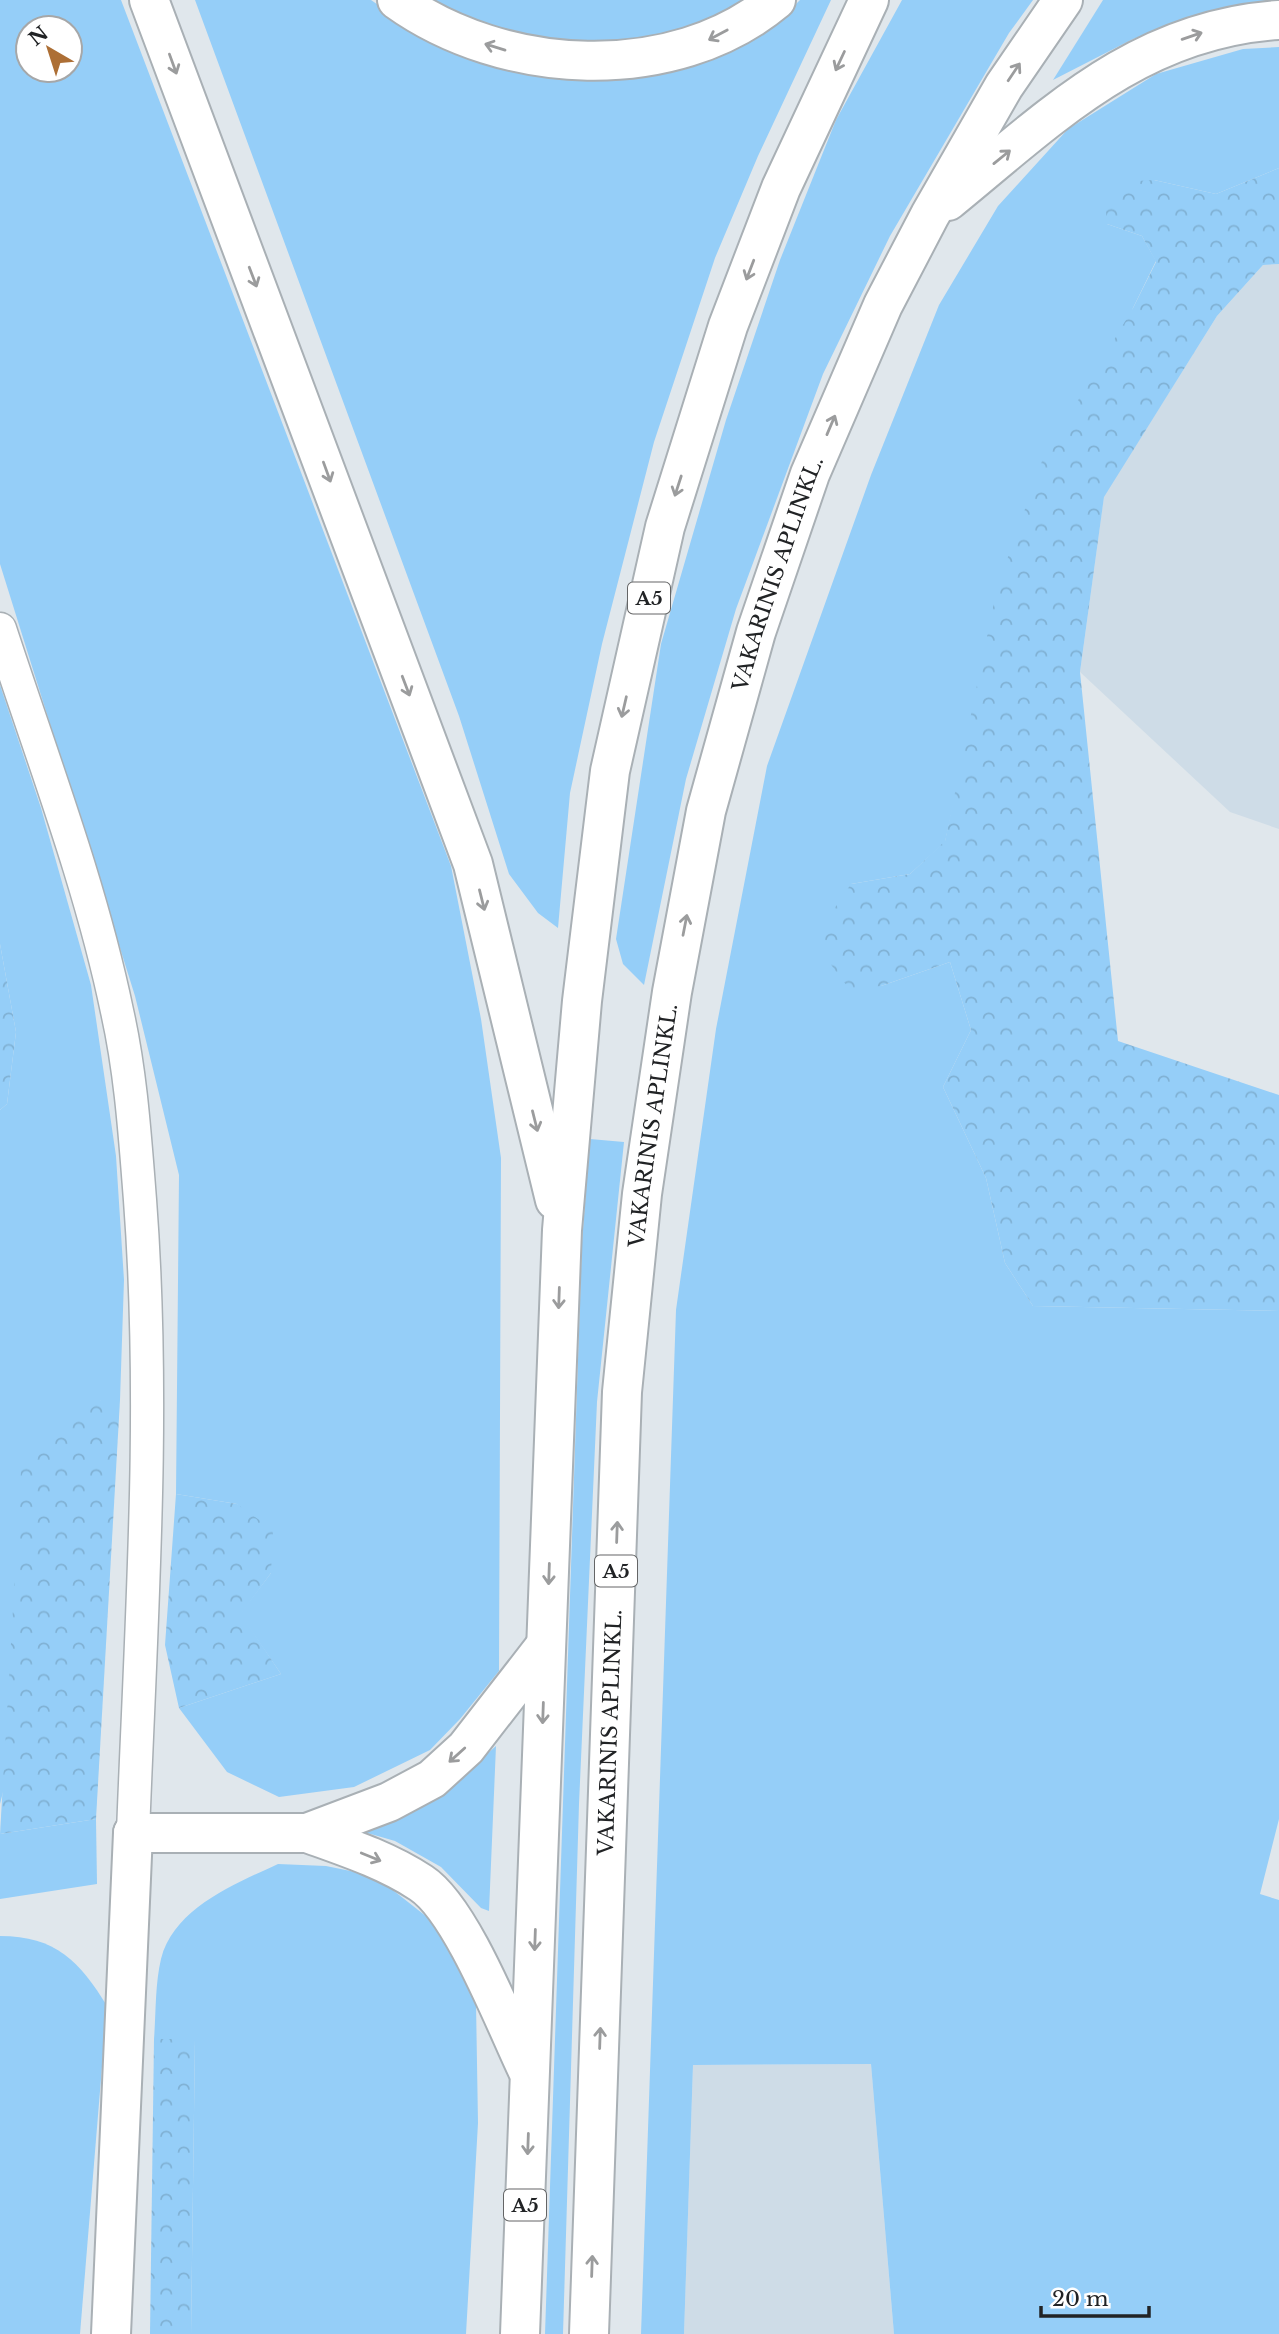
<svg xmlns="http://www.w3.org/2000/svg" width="1279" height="2334" viewBox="0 0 1279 2334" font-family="'Libre Baskerville',serif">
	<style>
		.built { fill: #cedce7 }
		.green { fill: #95cef8; fill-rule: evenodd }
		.forest { fill: url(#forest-crowns) }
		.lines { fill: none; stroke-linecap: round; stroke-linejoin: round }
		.street-casing { stroke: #a9b0b5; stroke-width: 35 }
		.secondary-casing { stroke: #a9b0b5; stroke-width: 42 }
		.highway-casing { stroke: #a9b0b5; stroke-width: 42 }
		.street { stroke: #fff; stroke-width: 32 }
		.secondary { stroke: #fff; stroke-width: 38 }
		.highway { stroke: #fff; stroke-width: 38 }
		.oneway { stroke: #9b9c9d }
		.labels { text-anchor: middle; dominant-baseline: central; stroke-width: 7; stroke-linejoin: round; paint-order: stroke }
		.shield { fill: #fff; stroke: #646566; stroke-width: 2 }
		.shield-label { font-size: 19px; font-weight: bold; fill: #212325 }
		.street-label { font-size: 21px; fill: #212325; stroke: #fff }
	</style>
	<defs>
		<pattern id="forest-crowns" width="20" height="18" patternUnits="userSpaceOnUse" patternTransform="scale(1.75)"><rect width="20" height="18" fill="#95cef8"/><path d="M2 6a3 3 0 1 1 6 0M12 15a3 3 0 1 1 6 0" fill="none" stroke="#80b1d4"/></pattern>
	</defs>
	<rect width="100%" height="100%" fill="#e0e7ec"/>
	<g class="built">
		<path d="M1279,264V829L1230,812L1080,672L1104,496L1217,316L1263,265Z"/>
		<path d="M871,2064L894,2334H684L693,2065Z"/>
	</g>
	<g class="green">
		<path d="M0,0H121L451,866L481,1019L501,1158L499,1671L460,1719L430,1750L354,1787L279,1797L227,1772L179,1708L281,1674L240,1614L271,1573L237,1504L176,1494L179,1175L135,996L0,564ZM28,28H70V70H28Z"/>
		<path d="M195,0H371L407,25L581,74L792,8L800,0H831L758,156L715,258L654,442L602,644L570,793L558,928L538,913L509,874L459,716Z"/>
		<path d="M423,0H750L724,17L642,44L568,43L485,30Z"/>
		<path d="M902,0H1033L1009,33L890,236L823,374L736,609L686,779L644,985L623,964L616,939L661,644L726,420L780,260L836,120Z"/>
		<path d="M1103,0H1279V3L1188,20L1133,39L1053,80Z"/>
		<path d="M1279,47V168L1216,194L1154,180L1107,224L1142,236L1156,261L1133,308L962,765L945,842L910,874L851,884L881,986L950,962L971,1030L943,1087L986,1178L1005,1263L1033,1306L1279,1311V1819L1260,1894L1279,1900V2334H894L871,2064L693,2065L684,2334H641L676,1310L716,1029L767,766L871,475L939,305L998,206L1068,129L1156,74L1243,49Z"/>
		<path d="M0,685L41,808L91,985L116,1156L124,1280L120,1400H101L0,1804V1110L7,1104L16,1032L0,944Z"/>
		<path d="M590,1139L624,1142L597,1402L579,1804L563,2334H545L582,1242Z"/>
		<path d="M496,1746L489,1911L481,1908L441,1867L395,1841L350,1828L469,1770Z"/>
		<path d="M96,1819L97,1884L0,1899V1834Z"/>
		<path d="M278,1864L326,1866L375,1876L427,1917L462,1968L476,2003L478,2123L466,2334H191L195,2039H154C156,2014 155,1984 161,1959C174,1908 235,1884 278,1864Z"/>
		<path d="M0,1936C56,1936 80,1962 107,2006L80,2334H0Z"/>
	</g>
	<g class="forest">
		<path d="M1279,168V264L1263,265L1217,316L1104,497L1080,672L1118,1041L1279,1095V1311L1033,1306L1005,1263L986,1178L943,1087L971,1030L950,962L881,986L850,989C809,942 818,932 851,884L910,874L945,841L997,588L1042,461L1133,308L1156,262L1142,236L1107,224L1105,199L1121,182L1154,180L1216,194Z"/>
		<path d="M0,944L16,1032L7,1104L0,1110Z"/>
		<path d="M101,1400H120L96,1819L0,1834L21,1470Z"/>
		<path d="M176,1494L237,1504L273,1530L271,1573L241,1614L281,1674L179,1708L165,1645Z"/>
		<path d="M154,2039H195L191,2334H150Z"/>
	</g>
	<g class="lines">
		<defs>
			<path id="street" d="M0,629C41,755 90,881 117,1011C131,1073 135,1137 140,1200C156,1411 141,1622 133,1833"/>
			<path id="secondary" d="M111,2334L133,1833"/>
			<g id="highway">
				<path d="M149,0L473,864L555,1200"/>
				<path d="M397,0C503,76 673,86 776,0"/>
				<path d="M948,201C1051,117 1138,29 1279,20"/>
				<path d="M133,1833H307L389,1802L432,1779L466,1748L546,1645"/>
				<path d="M307,1833C346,1847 386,1860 421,1883C461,1909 505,2023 527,2069"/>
				<path d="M520,2334L562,1230L582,1001L610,771L665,527L728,326L781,188L869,0"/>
				<path id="s1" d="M589,2334L622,1392L642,1194L672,992L706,811L756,632L810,474L883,305L930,215L1004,86L1063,0"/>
			</g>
		</defs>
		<use href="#street" class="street-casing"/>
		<use href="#secondary" class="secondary-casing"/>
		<use href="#highway" class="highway-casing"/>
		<use href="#street" class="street"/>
		<use href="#secondary" class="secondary"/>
		<use href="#highway" class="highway"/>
	</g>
	<defs><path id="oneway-shaft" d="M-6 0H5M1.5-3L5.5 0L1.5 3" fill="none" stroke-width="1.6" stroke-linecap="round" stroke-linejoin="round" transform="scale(1.75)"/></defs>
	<g class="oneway">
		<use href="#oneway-shaft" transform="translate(718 35) rotate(152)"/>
		<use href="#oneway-shaft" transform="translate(1192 36) rotate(-19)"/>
		<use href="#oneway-shaft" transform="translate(495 47) rotate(-163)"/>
		<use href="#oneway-shaft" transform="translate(840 61) rotate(115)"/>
		<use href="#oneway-shaft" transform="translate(173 64) rotate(70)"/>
		<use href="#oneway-shaft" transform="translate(1014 72) rotate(-56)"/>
		<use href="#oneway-shaft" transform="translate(1002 157) rotate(-39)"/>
		<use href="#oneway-shaft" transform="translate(750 270) rotate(111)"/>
		<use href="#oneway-shaft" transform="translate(253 277) rotate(69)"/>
		<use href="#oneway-shaft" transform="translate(831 425) rotate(-67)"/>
		<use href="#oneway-shaft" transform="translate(327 472) rotate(70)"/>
		<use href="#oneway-shaft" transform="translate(678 486) rotate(108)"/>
		<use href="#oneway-shaft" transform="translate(406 686) rotate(69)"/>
		<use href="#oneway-shaft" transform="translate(624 707) rotate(103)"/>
		<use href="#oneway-shaft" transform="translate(482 900) rotate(76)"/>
		<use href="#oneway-shaft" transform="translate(685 925) rotate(-79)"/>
		<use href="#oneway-shaft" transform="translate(535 1121) rotate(76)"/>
		<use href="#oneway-shaft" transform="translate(559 1298) rotate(92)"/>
		<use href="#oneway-shaft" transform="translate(617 1532) rotate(-88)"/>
		<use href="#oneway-shaft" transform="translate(549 1574) rotate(92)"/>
		<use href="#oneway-shaft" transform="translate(543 1713) rotate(92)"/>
		<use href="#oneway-shaft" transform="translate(457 1755) rotate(138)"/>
		<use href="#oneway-shaft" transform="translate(371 1857) rotate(22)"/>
		<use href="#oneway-shaft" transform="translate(535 1940) rotate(92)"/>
		<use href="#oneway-shaft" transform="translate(600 2038) rotate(-88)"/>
		<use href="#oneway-shaft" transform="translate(528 2144) rotate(92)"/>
		<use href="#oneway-shaft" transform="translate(592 2266) rotate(-88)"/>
	</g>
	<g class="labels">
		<g class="shield">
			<rect x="628" y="582.5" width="42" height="31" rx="5"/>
			<rect x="595" y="1555.5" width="42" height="31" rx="5"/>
			<rect x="504" y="2189.5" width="42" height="31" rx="5"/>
		</g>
		<g class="shield-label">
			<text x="649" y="598">A5</text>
			<text x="616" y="1571">A5</text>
			<text x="525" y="2205">A5</text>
		</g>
		<g class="street-label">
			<text stroke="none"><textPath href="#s1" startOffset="1778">VAKARINIS APLINKL.</textPath></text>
			<text stroke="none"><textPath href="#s1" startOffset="1211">VAKARINIS APLINKL.</textPath></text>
			<text stroke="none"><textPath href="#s1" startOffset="602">VAKARINIS APLINKL.</textPath></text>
		</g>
	</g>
	<g transform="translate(49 49) rotate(321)"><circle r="33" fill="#ffffff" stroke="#a6a7a8" stroke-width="2"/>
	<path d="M0-5L12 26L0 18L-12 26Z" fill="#ad6f35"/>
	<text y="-10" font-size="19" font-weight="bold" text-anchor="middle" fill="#212325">N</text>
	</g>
	<path d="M1041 2306v10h108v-10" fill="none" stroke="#212325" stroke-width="3.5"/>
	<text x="1052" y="2306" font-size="21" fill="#212325" stroke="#ffffff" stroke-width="5" paint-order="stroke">20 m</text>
</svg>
